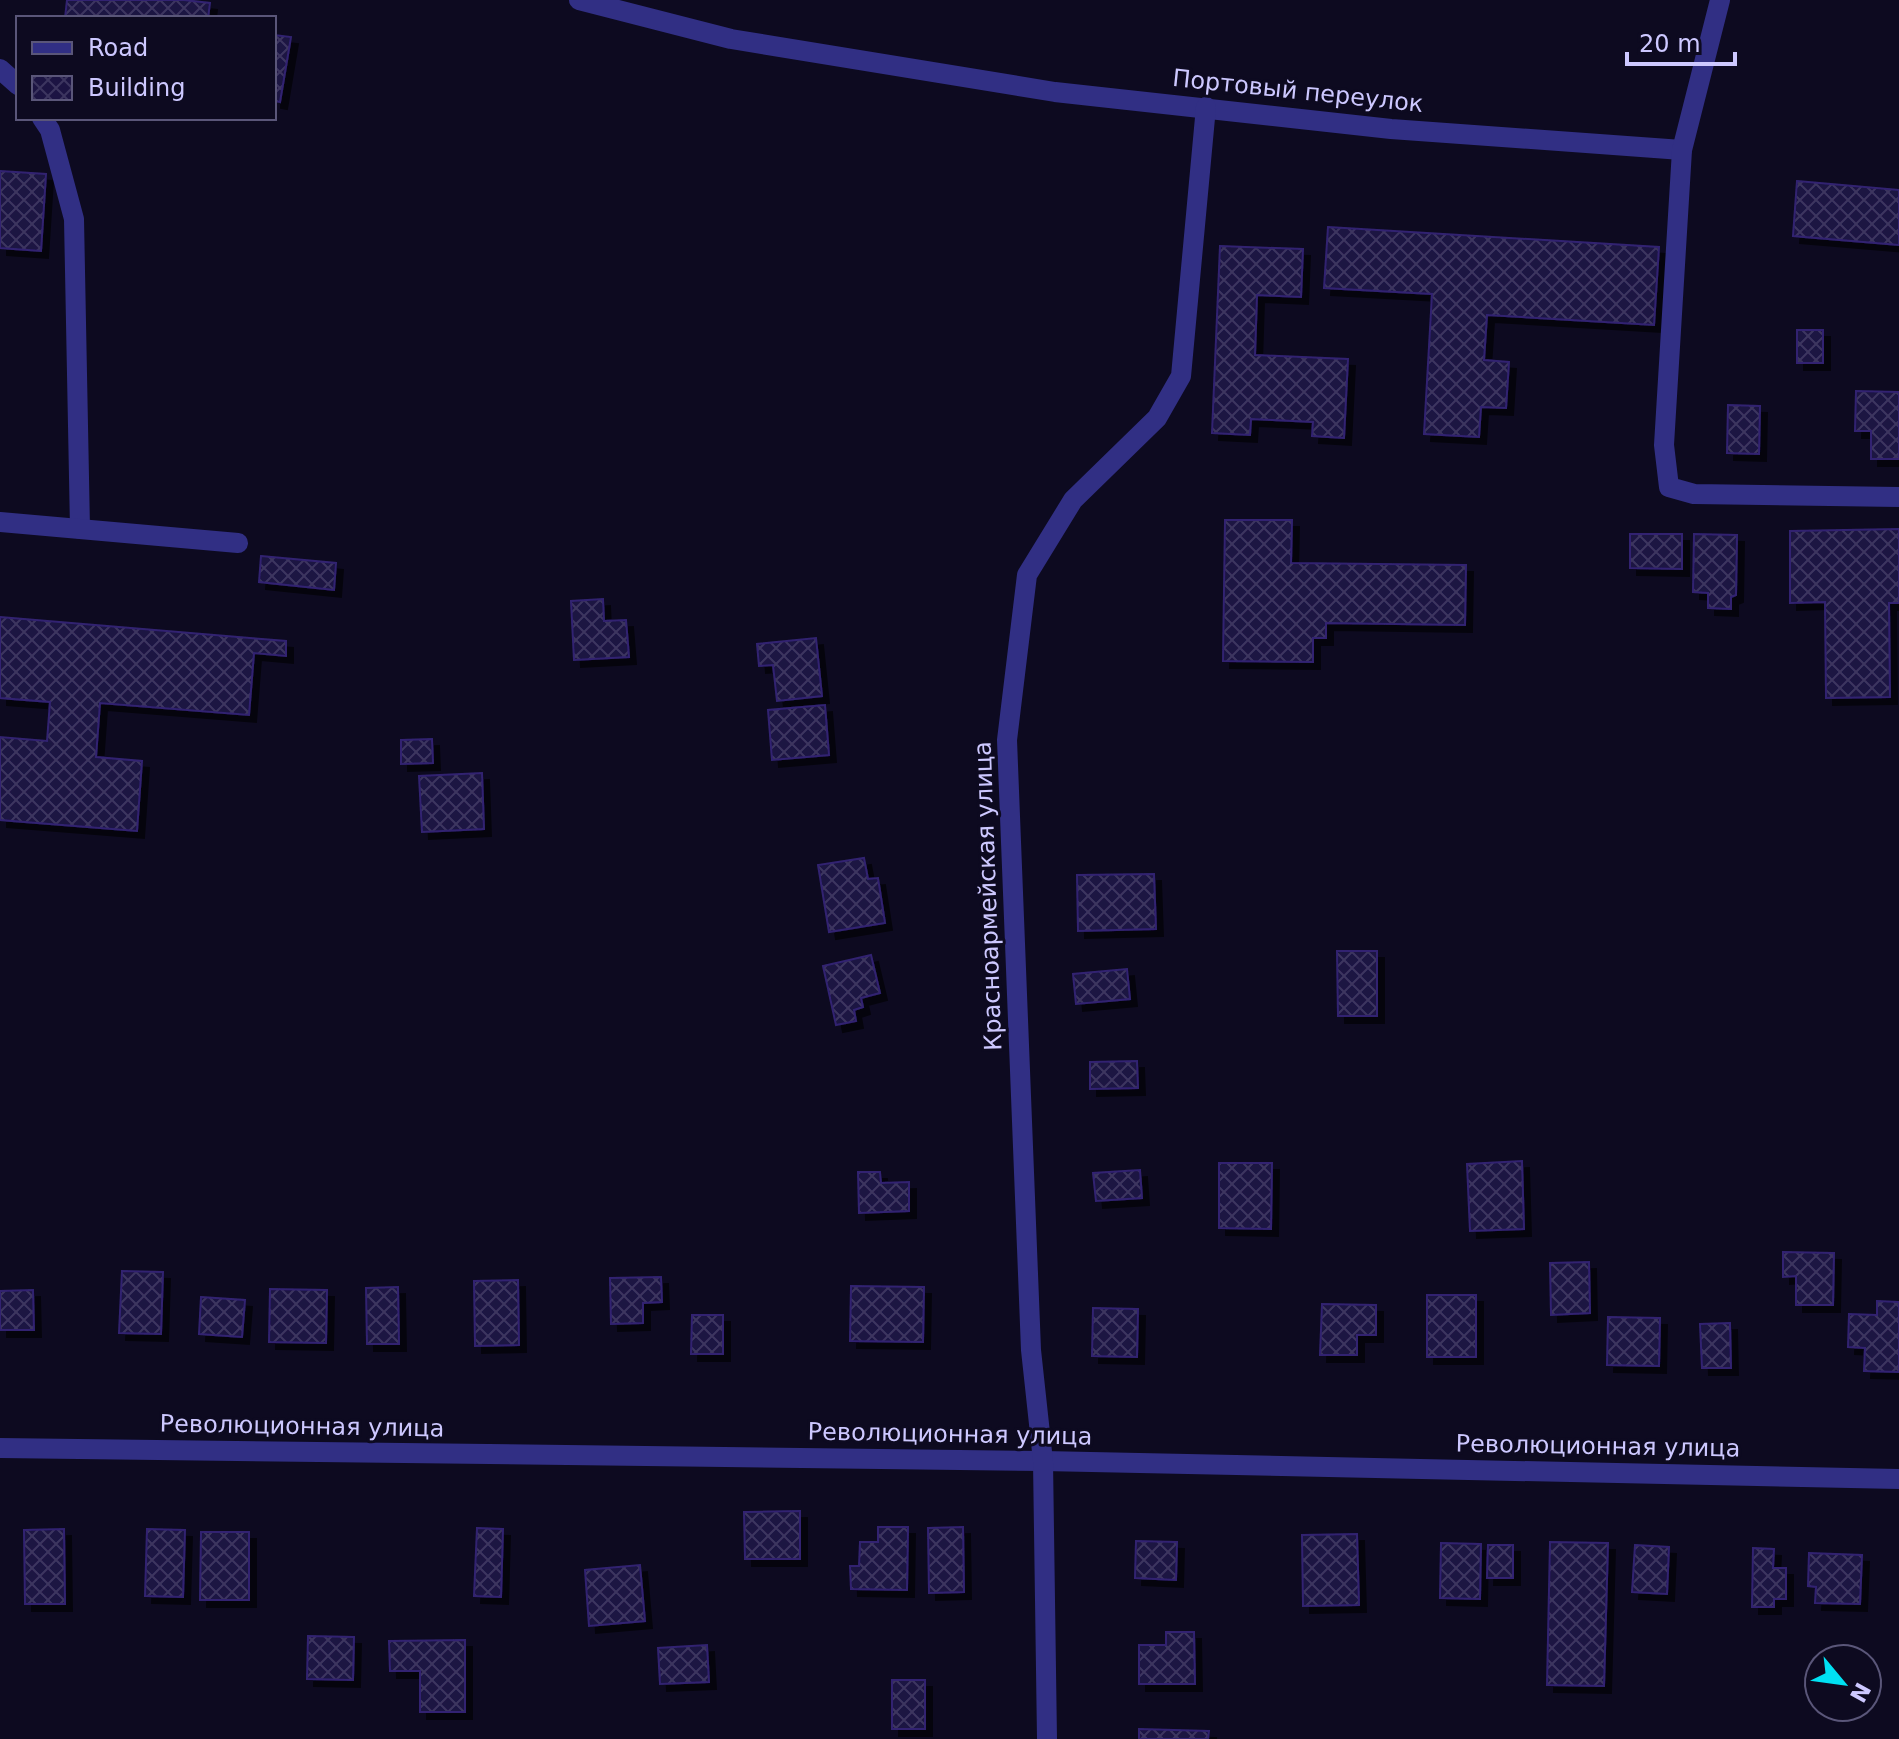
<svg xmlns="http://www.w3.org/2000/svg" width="1899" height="1739" viewBox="0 0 1899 1739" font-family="'DejaVu Sans',sans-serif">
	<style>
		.building { fill: url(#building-cross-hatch); stroke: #312371; stroke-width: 2; filter: url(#shadow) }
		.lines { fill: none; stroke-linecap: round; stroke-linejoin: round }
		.minor { stroke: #312f84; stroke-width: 20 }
		.labels { text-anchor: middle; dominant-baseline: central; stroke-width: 6; stroke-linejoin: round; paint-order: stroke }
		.street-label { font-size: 24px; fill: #cdc8ff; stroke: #0d0a20 }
	</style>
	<defs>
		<pattern id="building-cross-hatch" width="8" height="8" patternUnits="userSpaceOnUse" patternTransform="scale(2)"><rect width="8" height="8" fill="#1c1443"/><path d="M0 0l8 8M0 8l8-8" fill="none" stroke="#3c355f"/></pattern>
		<filter id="shadow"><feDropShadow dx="7" dy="7" stdDeviation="0" flood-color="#0009"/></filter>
	</defs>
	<rect width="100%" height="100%" fill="#0d0a20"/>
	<g class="building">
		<path d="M67,0H184L210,3L208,18H65Z"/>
		<path d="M274,35L291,37L280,102L274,101Z"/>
		<path d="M0,171L46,174L41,251L0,248Z"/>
		<path d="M1797,181L1899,190V245L1793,236Z"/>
		<path d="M1328,227L1659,247L1654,325L1487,315L1484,360L1509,362L1506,408L1481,407L1479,437L1424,434L1432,294L1324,288Z"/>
		<path d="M1220,246L1303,249L1301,297L1257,295L1255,355L1348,359L1344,438L1312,436L1313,422L1251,419L1250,435L1212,433Z"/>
		<rect x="1797" y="330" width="26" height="33"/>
		<path d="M1856,391L1899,392V459H1871V431H1855Z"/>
		<path d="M1728,405L1760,406L1759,454L1727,453Z"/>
		<path d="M1225,520H1292L1291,563L1466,565L1465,625L1326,623V638H1313V662L1223,661Z"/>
		<path d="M1899,529V603H1889L1890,697L1826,698L1825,602L1790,603V531Z"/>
		<path d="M1630,534H1682V569L1630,568Z"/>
		<path d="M1694,534L1737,535L1736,595L1731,597V609L1708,608V593L1693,592Z"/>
		<path d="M261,556L336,563L334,590L259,582Z"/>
		<path d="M603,599L604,621L626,620L629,657L574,660L571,601Z"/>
		<path d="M0,617L286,641V656L254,653L249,715L100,703L96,757L142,761L137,831L0,820V737L47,741L50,702L0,698Z"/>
		<path d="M816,638L822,696L777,701L773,665L759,666L757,644Z"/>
		<path d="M825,705L829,755L772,760L768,710Z"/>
		<path d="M432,739L433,763L401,764V740Z"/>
		<path d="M482,773L484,829L422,832L419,776Z"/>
		<path d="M864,858L868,879L878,878L885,923L829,932L818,865Z"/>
		<path d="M1154,874L1156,929L1078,931L1077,875Z"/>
		<path d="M1337,951H1377V1016H1338Z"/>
		<path d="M871,955L880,993L861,998L863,1007L854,1010L856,1021L836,1025L823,966Z"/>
		<path d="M1127,969L1130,999L1076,1004L1073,974Z"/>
		<path d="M1137,1061L1138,1088L1090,1089V1062Z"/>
		<path d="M1522,1161L1524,1229L1470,1231L1467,1164Z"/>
		<path d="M1219,1163H1272L1271,1229L1219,1228Z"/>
		<path d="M1140,1170L1142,1198L1096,1201L1093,1173Z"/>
		<path d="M858,1172H880L881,1183L909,1182V1211L859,1213Z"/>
		<path d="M1783,1252L1834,1253L1833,1305H1796V1276L1783,1277Z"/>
		<path d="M1589,1262L1590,1313L1551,1315L1550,1263Z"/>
		<path d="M122,1271L163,1272L161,1334L119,1333Z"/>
		<path d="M661,1277L662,1302L643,1303V1323L611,1324L610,1278Z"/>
		<path d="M518,1280L519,1345L475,1346L474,1281Z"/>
		<path d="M851,1286L924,1287L923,1342L850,1341Z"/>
		<path d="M398,1287L399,1344H367L366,1288Z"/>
		<path d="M270,1289L327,1290L326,1343L269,1342Z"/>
		<path d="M33,1290L34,1330H0V1291Z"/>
		<rect x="1427" y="1295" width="49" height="62"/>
		<path d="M201,1297L245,1300L242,1337L199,1334Z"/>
		<path d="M1877,1301L1899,1302V1372L1864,1371L1865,1348L1848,1347L1849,1314L1877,1315Z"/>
		<path d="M1322,1304L1376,1305V1335H1357V1355H1320Z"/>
		<path d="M1093,1308L1138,1309L1137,1357L1092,1356Z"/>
		<path d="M692,1315H723V1354H691Z"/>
		<path d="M1608,1317L1660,1318L1659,1366L1607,1365Z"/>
		<path d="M1730,1323L1731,1368H1702L1700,1324Z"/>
		<path d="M800,1511V1559H745L744,1512Z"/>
		<path d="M878,1527H908L907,1590L851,1589L850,1566H859L860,1542H878Z"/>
		<path d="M963,1527L964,1592L929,1593L928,1528Z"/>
		<path d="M477,1528L503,1529L501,1597L474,1596Z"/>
		<path d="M64,1529L65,1604H25L24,1530Z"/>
		<path d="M147,1529L185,1530L183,1597L145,1596Z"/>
		<path d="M201,1532H249V1600H200Z"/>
		<path d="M1357,1534L1359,1605L1303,1606L1302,1535Z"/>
		<path d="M1136,1541L1177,1542L1176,1580L1135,1578Z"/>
		<path d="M1550,1542L1608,1543L1604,1686L1547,1685Z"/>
		<path d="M1441,1543L1481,1544L1480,1599L1440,1598Z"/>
		<path d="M1488,1545H1513V1578H1487Z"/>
		<path d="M1635,1545L1669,1547L1667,1594L1632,1592Z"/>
		<path d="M1753,1548L1774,1549L1773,1568H1786V1599H1774V1607H1752Z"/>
		<path d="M1809,1553L1862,1555L1860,1604L1815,1603L1816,1587L1808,1586Z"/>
		<path d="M640,1565L645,1621L589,1626L585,1570Z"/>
		<path d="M1166,1632H1194L1195,1684H1139V1645H1166Z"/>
		<path d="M308,1636L354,1637L353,1680L307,1679Z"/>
		<path d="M465,1640V1712H420V1671H390L389,1641Z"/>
		<path d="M707,1645L709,1682L660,1684L658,1648Z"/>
		<rect x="892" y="1680" width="33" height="49"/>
		<path d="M1139,1729L1209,1731L1208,1739H1139Z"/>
	</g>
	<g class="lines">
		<g class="minor">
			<path d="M579,0L731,39L1055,92L1391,129L1682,150"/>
			<path d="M1720,0L1682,150L1664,445L1669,487L1694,494L1899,497"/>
			<path d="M0,69L18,85"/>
			<path d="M42,118L50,130L74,219L80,529"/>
			<path d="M0,522L238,543"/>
			<path d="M0,1448L1043,1461L1899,1479"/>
			<path d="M1047,1739L1043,1461L1031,1350L1007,740L1027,575L1073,500L1157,418L1181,376L1206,107"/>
		</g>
	</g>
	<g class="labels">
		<g class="street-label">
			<text transform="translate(1298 91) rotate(6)">Портовый переулок</text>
			<text transform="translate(988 896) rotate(-92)">Красноармейская улица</text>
			<text transform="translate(302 1426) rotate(1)">Революционная улица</text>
			<text transform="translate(950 1434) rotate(1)">Революционная улица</text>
			<text transform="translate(1598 1446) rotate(1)">Революционная улица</text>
		</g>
	</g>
	<rect x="16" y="16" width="260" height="104" fill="#0d0a20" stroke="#5a5679" stroke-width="2"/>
	<rect x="32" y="42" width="40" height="12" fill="#312f84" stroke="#5a5679" stroke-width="2"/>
	<text x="88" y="56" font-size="24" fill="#cdc8ff">Road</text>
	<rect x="32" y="76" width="40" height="24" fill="url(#building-cross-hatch)" stroke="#5a5679" stroke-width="2"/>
	<text x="88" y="96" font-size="24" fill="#cdc8ff">Building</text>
	<g transform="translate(1843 1683) rotate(119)"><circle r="38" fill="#0d0a20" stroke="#5a5679" stroke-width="2"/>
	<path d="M0-6L14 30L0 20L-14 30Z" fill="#00e1f3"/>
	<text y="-12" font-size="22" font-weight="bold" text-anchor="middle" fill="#cdc8ff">N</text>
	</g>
	<path d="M1627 52v12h108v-12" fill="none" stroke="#cdc8ff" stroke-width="4"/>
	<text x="1639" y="52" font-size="24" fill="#cdc8ff" stroke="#0d0a20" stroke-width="6" paint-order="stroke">20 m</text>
</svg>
